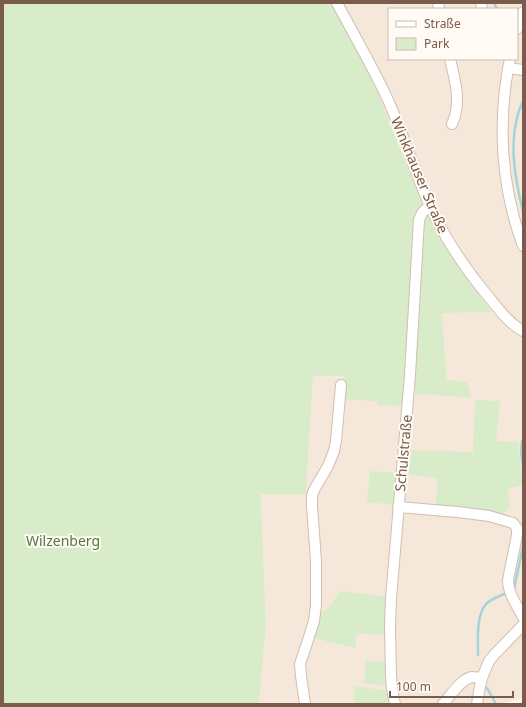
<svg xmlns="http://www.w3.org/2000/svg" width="526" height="707" viewBox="0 0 526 707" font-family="'Noto Sans',sans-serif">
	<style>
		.residential { fill: #f5e8da; fill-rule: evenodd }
		.green { fill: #d8ecc9 }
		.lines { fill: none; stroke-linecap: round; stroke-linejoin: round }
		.stream { stroke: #a5d3da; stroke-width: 2.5 }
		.minor-casing { stroke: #d1beb0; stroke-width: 12 }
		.minor { stroke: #fff; stroke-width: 10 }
		.labels { text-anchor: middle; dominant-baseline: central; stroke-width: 4; stroke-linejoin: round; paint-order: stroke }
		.street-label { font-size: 14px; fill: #7a5c4d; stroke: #fffaf3 }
		.park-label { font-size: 14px; fill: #537a41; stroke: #fffaf3 }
	</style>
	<rect width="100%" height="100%" fill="#fdf6ec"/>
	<path class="residential" d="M332,3H523V698L500,704H259L266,625L261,493H306L313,376H345L377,401V404L404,393L447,380L442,313L492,311L458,267L424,208L372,79ZM389,9H517V59H389Z"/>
	<g class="green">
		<path d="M3,3H332L372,79L424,208L458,267L492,312L442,313L447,380L467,382L472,398L404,393L403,406L377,405V401L343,399L345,376H313L306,494H261L266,625L259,704H3Z"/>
		<path d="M475,400L500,401L496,441L518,442L523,485L507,489L511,507L501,515L436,506L437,478L404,474L406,450L473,452Z"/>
		<path d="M370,471L399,473L395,505L367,502Z"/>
		<path d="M341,591L388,597V636L357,633L355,648L313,638L318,616L329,607Z"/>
		<path d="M366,660L388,663L389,686L364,683Z"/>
		<path d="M354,686L389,691L390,704H355Z"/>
	</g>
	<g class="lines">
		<g class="stream">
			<path d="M494,3L497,9"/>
			<path d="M523,101C521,106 518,112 517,118C509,149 516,182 523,212"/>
			<path d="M522,441L521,451L523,465"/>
			<path d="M513,590L514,589L523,546"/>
			<path d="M478,655C478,641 476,615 486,604C492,598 501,596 508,592"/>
			<path d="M487,688L496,704"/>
		</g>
		<defs>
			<g id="minor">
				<path d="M337,3C354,35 373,67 388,100C403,134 414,169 429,204C444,237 464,267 487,295C498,308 508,323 523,331"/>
				<path d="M438,3L439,9"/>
				<path d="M481,3L482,9"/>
				<path d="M517,29L523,12"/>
				<path d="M450,59C455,80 462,103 452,124"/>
				<path d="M510,59C497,121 501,187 523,246"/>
				<path d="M508,68L523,70"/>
				<path d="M398,507L458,512L489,516L513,523L517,528V535L508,580C508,593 517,606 523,617"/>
				<path d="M305,704L301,676L300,664L309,637L314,621L316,605V561L312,506V496L314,490L328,466L334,451L336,441L341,385"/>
				<path d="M395,704L392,689L391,675L390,628L391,598L410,375L419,220L422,213L430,205"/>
				<path d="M443,704C450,696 461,679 472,677C475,677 479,678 482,678"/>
				<path d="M477,704L480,686L482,678L489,661L494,655L523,625"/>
			</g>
		</defs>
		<use href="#minor" class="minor-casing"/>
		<use href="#minor" class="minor"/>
	</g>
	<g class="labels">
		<g class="street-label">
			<text transform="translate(420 175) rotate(67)">Winkhauser Straße</text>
			<text transform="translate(403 453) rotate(-85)">Schulstraße</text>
		</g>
		<g class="park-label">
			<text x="63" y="540">Wilzenberg</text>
		</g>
	</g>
	<rect width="526" height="707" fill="none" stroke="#7a5c4d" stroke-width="8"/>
	<rect x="388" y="8" width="130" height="52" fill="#fffaf3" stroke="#cabbb1"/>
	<rect x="396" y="21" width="20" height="6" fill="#ffffff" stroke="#cabbb1"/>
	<text x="424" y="28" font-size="12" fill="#7a5c4d">Straße</text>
	<rect x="396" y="38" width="20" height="12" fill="#d8ecc9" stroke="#cabbb1"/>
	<text x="424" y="48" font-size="12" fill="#7a5c4d">Park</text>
	<path d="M390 691v6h123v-6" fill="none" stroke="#7a5c4d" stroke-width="2"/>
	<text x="396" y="691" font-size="12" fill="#7a5c4d" stroke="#fffaf3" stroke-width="3" paint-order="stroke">100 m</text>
</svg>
